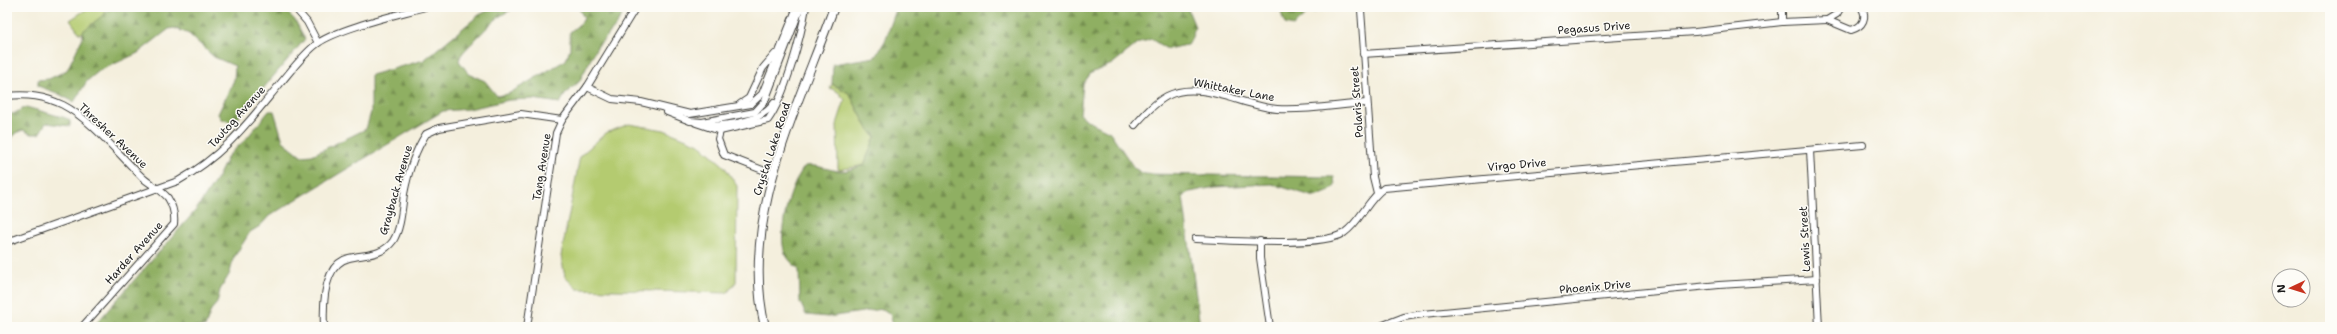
<svg xmlns="http://www.w3.org/2000/svg" width="2337" height="334" viewBox="0 0 2337 334" font-family="'Shantell Sans',sans-serif">
	<style>
		.green { fill: #b4cb70; stroke: #687446 }
		.forest { fill: url(#forest-firs); stroke: #56663f }
		.lines { fill: none; stroke-linecap: round; stroke-linejoin: round }
		.minor-casing { stroke: #3c3c39; stroke-width: 8 }
		.tertiary-casing { stroke: #3c3c39; stroke-width: 10 }
		.minor { stroke: #fff; stroke-width: 6 }
		.tertiary { stroke: #fff; stroke-width: 8 }
		.labels { text-anchor: middle; dominant-baseline: central; stroke-width: 3; stroke-linejoin: round; paint-order: stroke }
		.street-label { font-size: 11px; fill: #1c1c1c; stroke: #fdfcf7 }
	</style>
	<defs>
		<pattern id="forest-firs" width="22" height="20" patternUnits="userSpaceOnUse"><rect width="22" height="20" fill="#8faf62"/><path d="M5 1l3.5 6h-7zM16 11l3.5 6h-7z" fill="#748e50"/></pattern>
	</defs>
	<rect width="100%" height="100%" fill="#fdfcf7"/>
	<filter id="ink" filterUnits="userSpaceOnUse"><feTurbulence type="fractalNoise" baseFrequency=".025" numOctaves="2"/><feDisplacementMap in="SourceGraphic" scale="8" xChannelSelector="R" yChannelSelector="G"/><feConvolveMatrix kernelMatrix="1 2 1 2 8 2 1 2 1" color-interpolation-filters="sRGB"/></filter>
	<filter id="wash" filterUnits="userSpaceOnUse"><feTurbulence type="fractalNoise" baseFrequency=".012" numOctaves="4" result="noise"/><feDisplacementMap in="SourceGraphic" scale="16" xChannelSelector="R" yChannelSelector="G"/><feGaussianBlur stdDeviation="0.9" result="paint"/><feColorMatrix in="noise" values="0 0 0 0 0 0 0 0 0 0 0 0 0 0 0 0 0 1.4 0 .05"/><feComposite in="paint" operator="in"/></filter>
	<g filter="url(#wash)">
		<rect width="100%" height="100%" fill="#f4efdd"/>
		<g class="green">
			<path d="M90,7H103L108,16L80,34L70,20Z"/>
			<path d="M832,84L849,93L867,127L875,137L864,165L839,170L838,168L837,124L845,100L838,92L830,88Z"/>
			<path d="M629,124L664,130L699,144L724,166L737,186L736,282L727,293L577,289L565,277L561,256L580,156L606,133Z"/>
		</g>
		<g class="forest">
			<path d="M108,7H282L295,20L305,39L234,123L221,119L218,114L234,80L235,66L214,57L189,34L174,28L169,29L138,53L99,71L87,81L74,102L57,93L38,86V80L49,79L67,70L82,39L83,31L107,12Z"/>
			<path d="M495,7H521C500,11 488,27 474,41C469,47 460,53 459,61L469,74L485,81L497,96L508,94L566,60L570,48V32L582,22L584,18L578,7H627L615,27L597,47L579,82L566,93L560,103L533,99L509,100L469,109L443,111L269,216L260,226L250,232L233,259L230,273L220,290L217,303L211,310L205,327H93L196,210L218,177L228,156L246,139L269,111H274L283,141L302,156L312,155L366,129L371,112V75L424,60L479,15Z"/>
			<path d="M897,7H1187L1195,27L1191,40L1187,45L1167,49L1151,39L1137,44L1112,64L1091,73L1083,84L1080,114L1088,121L1110,132L1134,168L1144,174L1334,177L1335,186L1330,191L1315,197L1272,184L1215,187L1190,192L1183,196L1200,327H894L890,314L883,309L828,317L806,315L800,302L799,270C793,264 786,258 784,250C778,228 791,183 805,166C818,164 829,171 842,171C849,171 858,167 864,165L875,137L867,127L849,93L832,84L833,64L875,57L885,41Z"/>
			<path d="M1279,7H1341L1308,13L1293,26L1285,24Z"/>
			<path d="M26,107L66,118L70,121V126L46,123L39,134H31L23,130L18,132L7,142V113L13,114Z"/>
		</g>
	</g>
	<g filter="url(#ink)">
		<g class="lines">
			<defs>
				<g id="minor">
					<path d="M294,7L307,22L318,43"/>
					<path d="M1782,7V22"/>
					<path d="M1841,7L1837,14L1827,20L1851,30C1863,27 1868,17 1861,7"/>
					<path d="M1361,10L1373,177L1377,193"/>
					<path d="M1363,54L1695,32L1782,22L1827,20"/>
					<path d="M587,87L612,99L641,102L690,114L751,104L762,94L797,7"/>
					<path d="M7,96C28,94 44,96 63,105C92,120 118,154 142,177C149,184 161,189 168,198C173,206 175,214 174,224L82,327"/>
					<path d="M740,104L749,98L763,68L775,54"/>
					<path d="M667,112L690,121L702,122L755,112L765,101L801,7"/>
					<path d="M696,123L720,131L768,120C785,96 801,37 806,7"/>
					<path d="M1135,125C1144,115 1154,103 1167,96C1200,79 1242,106 1277,109C1306,111 1337,105 1366,103"/>
					<path d="M708,126C730,125 762,122 774,103"/>
					<path d="M720,131L718,139L724,155L773,174"/>
					<path d="M1810,150L1819,327"/>
					<path d="M1195,239C1225,240 1320,248 1344,233C1361,221 1367,200 1384,188L1863,145"/>
					<path d="M1260,241V258L1270,327"/>
					<path d="M7,242L178,181C224,155 246,125 279,85C291,71 303,54 318,43C340,28 397,15 425,7"/>
					<path d="M324,327C323,306 323,264 349,258C366,254 382,256 393,241C401,229 402,208 404,194C408,173 415,151 426,134L439,128L521,114L562,120"/>
					<path d="M527,327L556,133L562,120L587,87L636,7"/>
					<path d="M1378,327L1404,317L1423,314L1719,285L1817,279"/>
				</g>
				<path id="tertiary" d="M765,327C739,219 798,107 834,7"/>
			</defs>
			<use href="#minor" class="minor-casing"/>
			<use href="#tertiary" class="tertiary-casing"/>
			<use href="#minor" class="minor"/>
			<use href="#tertiary" class="tertiary"/>
		</g>
	</g>
	<g class="labels">
		<g class="street-label">
			<text transform="translate(1594 28) rotate(-4)">Pegasus Drive</text>
			<text transform="translate(1234 90) rotate(11)">Whittaker Lane</text>
			<text transform="translate(1357 102) rotate(-94)">Polaris Street</text>
			<text transform="translate(237 117) rotate(-48)">Tautog Avenue</text>
			<text transform="translate(113 136) rotate(43)">Thresher Avenue</text>
			<text transform="translate(772 149) rotate(-72)">Crystal Lake Road</text>
			<text transform="translate(1517 165) rotate(-5)">Virgo Drive</text>
			<text transform="translate(542 167) rotate(-81)">Tang Avenue</text>
			<text transform="translate(396 190) rotate(-74)">Grayback Avenue</text>
			<text transform="translate(1805 239) rotate(-93)">Lewis Street</text>
			<text transform="translate(134 253) rotate(-48)">Harder Avenue</text>
			<text transform="translate(1595 287) rotate(-5)">Phoenix Drive</text>
		</g>
	</g>
	<rect width="2337" height="334" fill="none" stroke="#fdfcf7" stroke-width="24"/>
	<g transform="translate(2291 288) rotate(266)"><circle r="19" fill="#fdfcf7" stroke="#a3a29f"/>
	<path d="M0-3L7 15L0 10L-7 15Z" fill="#c8321e"/>
	<text y="-6" font-size="11" font-weight="bold" text-anchor="middle" fill="#1c1c1c">N</text>
	</g>
</svg>
